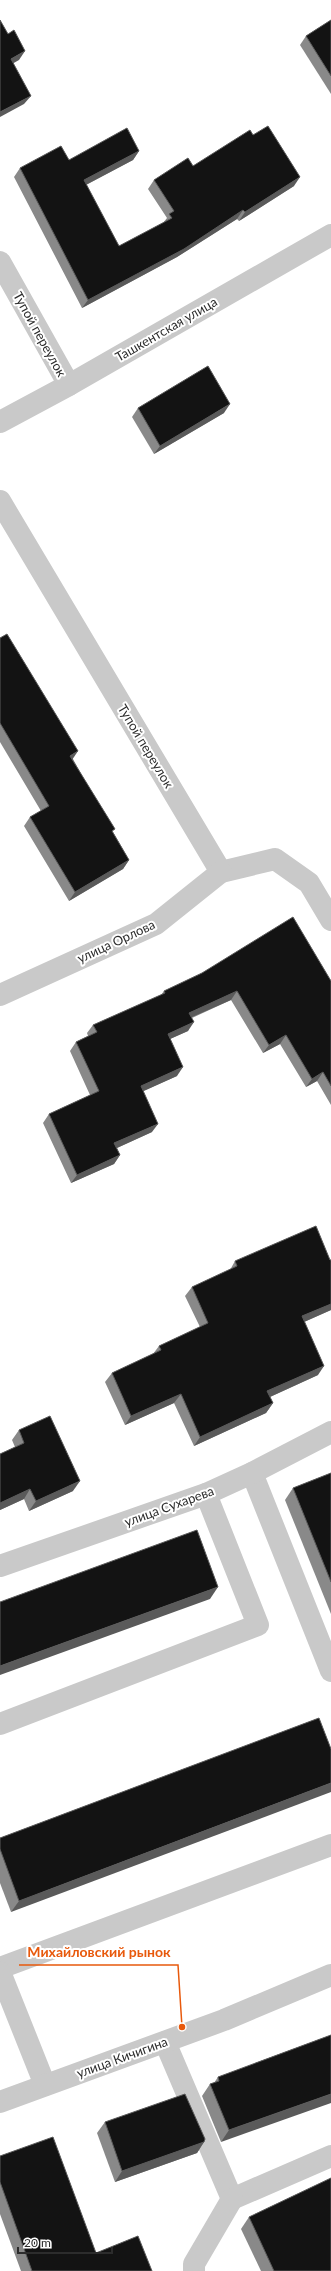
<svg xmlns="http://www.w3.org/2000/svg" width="331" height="2271" viewBox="0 0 331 2271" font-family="Lato,sans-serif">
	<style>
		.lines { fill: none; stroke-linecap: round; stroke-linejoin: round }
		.minor { stroke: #c9c9c9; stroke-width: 22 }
		.wall { fill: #898989 }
		.shaded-wall { fill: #5a5a5a }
		.building { fill: #131313; stroke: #5a5a5a }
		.labels { text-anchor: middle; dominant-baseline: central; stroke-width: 4; stroke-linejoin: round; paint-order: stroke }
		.street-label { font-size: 13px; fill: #2c2c2c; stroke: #fff }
		.leader { fill: none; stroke: #e8590c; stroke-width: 1.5 }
		.callout-dot { fill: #e8590c; stroke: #fff; stroke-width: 1.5 }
		.callout-label { font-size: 14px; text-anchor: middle; font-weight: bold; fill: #e8590c; stroke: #fff; stroke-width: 4; stroke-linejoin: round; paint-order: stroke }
	</style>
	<rect width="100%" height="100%" fill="#fff"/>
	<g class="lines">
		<g class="minor">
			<path d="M0,262L69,385"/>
			<path d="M0,422L69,385L331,235"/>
			<path d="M0,501L221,872L275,859L309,883L331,920"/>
			<path d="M0,995L156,924L221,872"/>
			<path d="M252,1473L331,1671"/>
			<path d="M0,1566L206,1494L252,1473L331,1432"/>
			<path d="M0,1724L258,1625L206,1494"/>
			<path d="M0,1968L331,1845"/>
			<path d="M0,1972L45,2085"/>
			<path d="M165,2042L232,2199L331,2156"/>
			<path d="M0,2102L224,2020L331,1975"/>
			<path d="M194,2271V2264L232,2199"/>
		</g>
	</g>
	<g class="wall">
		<path d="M331,20V94L300,45L306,36Z"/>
		<path d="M253,135L294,186L239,221L237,219L177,257L82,308L14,177L20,168L69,160L139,151L133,160L86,185L119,246L163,223L167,218L148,189L154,180L193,166Z"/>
		<path d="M138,408L224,413L154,454L132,417Z"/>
		<path d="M0,638L73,759L113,832L129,860L123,869L69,901L24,826L30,817L41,811L0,742Z"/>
		<path d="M331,981V1105L317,1081L306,1087L280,1044L263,1053L231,1000L192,1018L188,1031L170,1039L177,1076L143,1091L152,1132L117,1148L120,1155L114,1164L71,1183L43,1123L49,1114L90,1095L70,1051L76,1042L88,1036L87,1033L93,1025L161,995L164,991Z"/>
		<path d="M331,1260V1310L304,1322L318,1375L270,1397L273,1403L266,1413L194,1446L174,1403L125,1425L105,1382L112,1373L153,1354L159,1346L200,1327L185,1296L192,1287L230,1270L235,1261Z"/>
		<path d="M19,1430L73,1491L29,1511L24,1499L0,1510V1454L15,1447L12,1440Z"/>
		<path d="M331,1473V1614L285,1500L293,1488Z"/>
		<path d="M319,1718L11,1912L0,1883V1838Z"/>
		<path d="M331,2035L221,2142L202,2096L210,2084L214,2083L218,2077Z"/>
		<path d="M105,2122L204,2142L197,2153L115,2182L97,2133Z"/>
		<path d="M0,2156L96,2253L152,2271H21L0,2214Z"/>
		<path d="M249,2217L331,2271H261L241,2229Z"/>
	</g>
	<g class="shaded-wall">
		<path d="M25,51L19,60L5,68L11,59Z"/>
		<path d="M31,96L24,104L0,117V112Z"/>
		<path d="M139,151L133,160L78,189L84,180Z"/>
		<path d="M300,177L294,186L239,221L245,212Z"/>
		<path d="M243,210L237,219L177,257L82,308L88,300Z"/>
		<path d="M230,404L224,413L154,454L160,446Z"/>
		<path d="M78,751L72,760L70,756Z"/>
		<path d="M129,860L123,869L69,901L75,892Z"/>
		<path d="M237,991L231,1000L183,1021L189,1013Z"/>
		<path d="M194,1022L188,1031L161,1043L168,1034Z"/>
		<path d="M286,1035L280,1044L263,1053L269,1045Z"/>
		<path d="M183,1067L177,1076L135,1095L141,1086Z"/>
		<path d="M323,1072L317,1081L306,1087L312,1079Z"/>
		<path d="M158,1124L152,1132L108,1152L114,1143Z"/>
		<path d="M120,1155L114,1164L71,1183L77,1175Z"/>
		<path d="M331,1304V1310L295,1326L302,1316Z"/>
		<path d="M324,1366L318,1375L261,1401L267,1391Z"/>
		<path d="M181,1394L174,1403L125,1425L131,1416Z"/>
		<path d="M273,1403L266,1413L194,1446L200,1437Z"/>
		<path d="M80,1481L73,1491L29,1511L36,1501Z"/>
		<path d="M30,1489L24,1499L0,1510V1503Z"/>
		<path d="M218,1587L210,1599L0,1675V1666Z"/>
		<path d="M331,1783V1792L11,1912L19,1901Z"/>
		<path d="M331,2094V2103L221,2142L229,2130Z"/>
		<path d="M204,2142L197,2153L115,2182L122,2171Z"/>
	</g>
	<g class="building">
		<path d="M0,20L8,34L14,30L25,51L11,59L31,96L0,112Z"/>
		<path d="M331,20V76L306,36Z"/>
		<path d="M268,126L300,177L245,212L243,210L184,249L88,300L20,168L61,146L69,160L127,128L139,151L84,180L119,246L172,218L169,214L174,211L154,180L188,158L193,166L250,130L253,135Z"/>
		<path d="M208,366L230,404L160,446L138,408Z"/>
		<path d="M7,634L78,751L70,756L115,829L112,831L129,860L75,892L30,817L49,806L0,723V638Z"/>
		<path d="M293,917L331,981V1086L323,1072L312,1079L286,1035L269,1045L237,991L189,1013L194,1022L168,1034L183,1067L141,1086L158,1124L114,1143L120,1155L77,1175L49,1114L99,1091L76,1042L97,1032L93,1025L165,993L164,991L202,973Z"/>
		<path d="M316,1226L330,1260H331V1304L302,1316L324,1366L267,1391L273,1403L200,1437L181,1394L131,1416L112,1373L161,1350L159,1346L208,1323L192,1287L237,1266L235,1261Z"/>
		<path d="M50,1416L80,1481L36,1501L30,1489L0,1503V1454L24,1443L19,1430Z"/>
		<path d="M331,1473V1582L293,1488Z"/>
		<path d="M197,1530L218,1587L0,1666V1602Z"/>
		<path d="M319,1718L331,1749V1783L19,1901L0,1849V1838Z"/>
		<path d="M331,2035V2094L229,2130L210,2084L219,2081L218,2077Z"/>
		<path d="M185,2094L205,2139L204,2142L122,2171L105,2122Z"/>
		<path d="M53,2137L96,2253L138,2236L152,2271H32L0,2182V2156Z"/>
		<path d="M331,2178V2271H274L249,2217Z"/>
	</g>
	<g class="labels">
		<g class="street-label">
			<text transform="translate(166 329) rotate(-30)">Ташкентская улица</text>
			<text transform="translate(40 334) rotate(61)">Тупой переулок</text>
			<text transform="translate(146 746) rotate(59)">Тупой переулок</text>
			<text transform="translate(116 941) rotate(-25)">улица Орлова</text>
			<text transform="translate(169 1506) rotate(-20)">улица Сухарева</text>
			<text transform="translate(122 2057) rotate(-20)">улица Кичигина</text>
		</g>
	</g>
	<path class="leader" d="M182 2027L178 1965H19"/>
	<circle class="callout-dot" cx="182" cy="2027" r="4"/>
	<g class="callout-label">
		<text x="99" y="1957">Михайловский рынок</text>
	</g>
	<path d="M18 2247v6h94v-6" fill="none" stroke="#2c2c2c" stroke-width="2"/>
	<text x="24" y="2247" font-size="12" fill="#2c2c2c" stroke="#ffffff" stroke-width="3" paint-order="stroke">20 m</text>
</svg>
